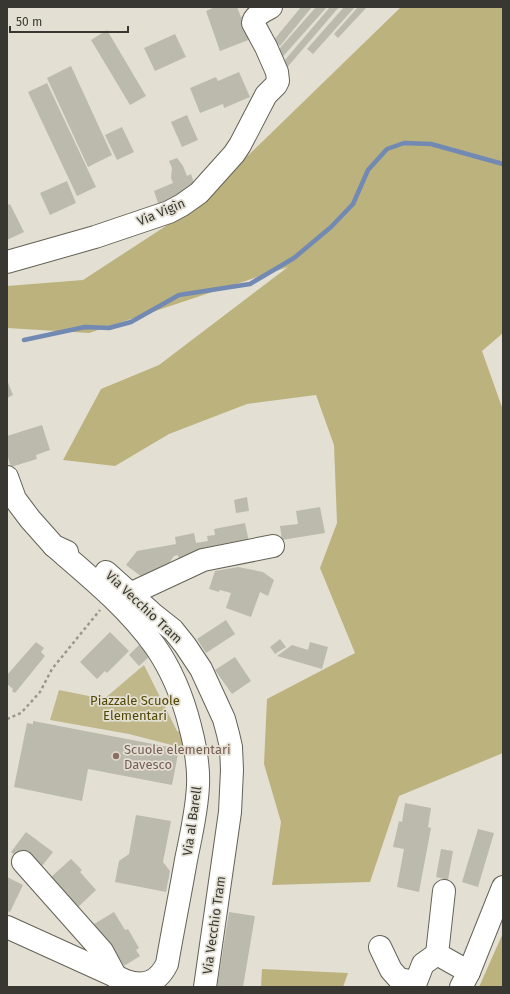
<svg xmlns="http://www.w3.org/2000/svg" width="510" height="994" viewBox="0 0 510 994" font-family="'Fira Sans',sans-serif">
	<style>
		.green { fill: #c0b78b }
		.forest { fill: #bcb27e }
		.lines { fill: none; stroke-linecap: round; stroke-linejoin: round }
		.stream { stroke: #7189b3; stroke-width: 4.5 }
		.building { fill: #bcbaad }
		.minor-casing { stroke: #646256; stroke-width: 24 }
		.path { stroke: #9a978e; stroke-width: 2.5; stroke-dasharray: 3 3; stroke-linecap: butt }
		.minor { stroke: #fff; stroke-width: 22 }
		.education-dot { fill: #8d6e63; stroke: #e3e0d3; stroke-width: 1.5 }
		.labels { text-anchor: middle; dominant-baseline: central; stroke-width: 3.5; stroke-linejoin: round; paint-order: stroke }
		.street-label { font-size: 13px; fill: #383732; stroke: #e3e0d3 }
		.park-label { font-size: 13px; fill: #534704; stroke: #e3e0d3 }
		.education-label { font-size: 13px; fill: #785e54; stroke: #e3e0d3; text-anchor: start }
	</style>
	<rect width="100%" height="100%" fill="#e3e0d3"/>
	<path class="green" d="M144,665L177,731L183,733L187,749L129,734L50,720L59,690L104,699Z"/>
	<g class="forest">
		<path d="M401,7H503V333L482,351L503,410V753L399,796L370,882L272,885L281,822L264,764L267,699L355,653L320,568L337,523L334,445L316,395L247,404L169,434L115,466L63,460L101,389L159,365L288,267L89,333L7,328V286L83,280L192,209L230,173Z"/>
		<path d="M503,933V987H479Z"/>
		<path d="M262,969L348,973L343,987H261Z"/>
	</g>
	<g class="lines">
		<path class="stream" d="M24,340L85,327L109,328L131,322L179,295L250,284L294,258L331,227L353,204L368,170L387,149L404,143L431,144L503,164"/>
	</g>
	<g class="building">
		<path d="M215,7H237L241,17H242L251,39L220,51L206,11Z"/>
		<path d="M301,7H312L280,46L273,41Z"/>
		<path d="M316,7H327L278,62L272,57Z"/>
		<path d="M330,7H339L284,71L279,67Z"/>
		<path d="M344,7H355L313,54L307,49Z"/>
		<path d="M358,7H367L338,38L334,34Z"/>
		<path d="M107,30L146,96L130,105L91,40Z"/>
		<path d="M175,34L186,57L155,71L144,48Z"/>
		<path d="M71,66L112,155L88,167L47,78Z"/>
		<path d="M239,72L250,97L224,108L223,104L200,113L190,88L216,77L218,81Z"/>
		<path d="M47,83L96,187L77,196L28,92Z"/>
		<path d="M187,115L198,140L182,147L171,122Z"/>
		<path d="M122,127L134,152L117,160L105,135Z"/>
		<path d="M177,158L183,166L187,176L191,174L197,192L161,212L154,191L173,183L171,178L172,168L169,161Z"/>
		<path d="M67,181L76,203L50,215L40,193Z"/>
		<path d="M10,204L24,232L7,240V205Z"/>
		<path d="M7,380L13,395L7,398Z"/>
		<path d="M42,425L50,450L36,455L37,459L11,467L7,454V436Z"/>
		<path d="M247,497L249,511L236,513L234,500Z"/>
		<path d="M320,507L325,533L282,540L280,526L298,524L296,511Z"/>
		<path d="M245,523L249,542L179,563L178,555L174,556L159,577L146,580L126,565L137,551L176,544L175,537L194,533L196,543L208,541L207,536L215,535L214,529Z"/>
		<path d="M238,567L263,572L274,580L268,596L260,592L251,617L226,608L231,593L220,590L219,592L209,589L215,571Z"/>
		<path d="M226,620L235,634L206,653L197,639Z"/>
		<path d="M110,632L129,651L107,673L105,671L97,679L80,662Z"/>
		<path d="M280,639L286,647L275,654L270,647Z"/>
		<path d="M36,642L44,648L41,652L45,656L15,693L12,691L13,689L7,684V675Z"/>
		<path d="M310,642L328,647L322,669L277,656L292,645L308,650Z"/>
		<path d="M139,645L150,656L139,666L129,655Z"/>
		<path d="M235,657L251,681L232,694L215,670Z"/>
		<path d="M33,721L179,749L172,785L88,769L82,801L14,787L27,723L33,724Z"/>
		<path d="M405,803L431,808L428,827L431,828L419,892L397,887L404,849L393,847L399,821L402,822Z"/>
		<path d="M136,815L171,821L163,862L170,871L166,892L115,882L119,861L129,854Z"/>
		<path d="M478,829L494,833L478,887L462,882Z"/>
		<path d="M26,832L53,852L42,866L27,856L23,862L11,852Z"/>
		<path d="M441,849L453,851L448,880L436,877Z"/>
		<path d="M71,859L82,870L80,872L96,890L77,908L50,878Z"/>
		<path d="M7,877L23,885L10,912L7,911Z"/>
		<path d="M114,912L125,930L128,929L139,948L136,950L140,956L124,966L120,959L118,961L106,944L94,924Z"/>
		<path d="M229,912L255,916L243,987H217Z"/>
	</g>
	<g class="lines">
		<defs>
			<g id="minor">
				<path d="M7,262L95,237L169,212L182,205L199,193L234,154L240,145L266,95L276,85L278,81L277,72L266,47L253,23C254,15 265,11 271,7"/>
				<path d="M7,477L15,499L30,519L54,546L67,552"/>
				<path d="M106,572L154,615L173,630L185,645L201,669L224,719L228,734L231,747L232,770L230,812L205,987"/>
				<path d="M130,594L203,560L273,546"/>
				<path d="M23,862L102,951L116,977"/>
				<path d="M444,891L437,954L469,972"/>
				<path d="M7,927L126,981C145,987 158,982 167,964C173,929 180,895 186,860C191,835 197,811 198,785C199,765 195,745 190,726C183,698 171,669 155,646C127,607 90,577 54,546"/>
				<path d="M380,947L391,970L399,979L416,982L423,964L437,954"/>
				<path d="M461,987L469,972L503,887"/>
			</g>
		</defs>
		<use href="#minor" class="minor-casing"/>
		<path class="path" d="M7,719L21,713L40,692L52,669L100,610"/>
		<use href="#minor" class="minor"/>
	</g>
	<circle class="education-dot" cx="116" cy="756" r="4"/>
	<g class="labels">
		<g class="street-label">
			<text transform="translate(161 212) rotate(-23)">Via Vigìn</text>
			<text transform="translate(144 607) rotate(43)">Via Vecchio Tram</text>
			<text transform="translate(192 821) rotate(-82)">Via al Barell</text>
			<text transform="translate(214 925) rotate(-82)">Via Vecchio Tram</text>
		</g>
		<g class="park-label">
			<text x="135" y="700">Piazzale Scuole<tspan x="135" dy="15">Elementari</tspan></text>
		</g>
		<g class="education-label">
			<text x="124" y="749">Scuole elementari<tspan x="124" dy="15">Davesco</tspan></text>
		</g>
	</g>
	<rect width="510" height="994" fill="none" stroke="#383732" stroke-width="16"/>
	<path d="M10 26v6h118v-6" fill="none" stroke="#383732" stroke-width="2"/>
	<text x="16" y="26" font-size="12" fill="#383732" stroke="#e3e0d3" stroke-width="3" paint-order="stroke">50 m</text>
</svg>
